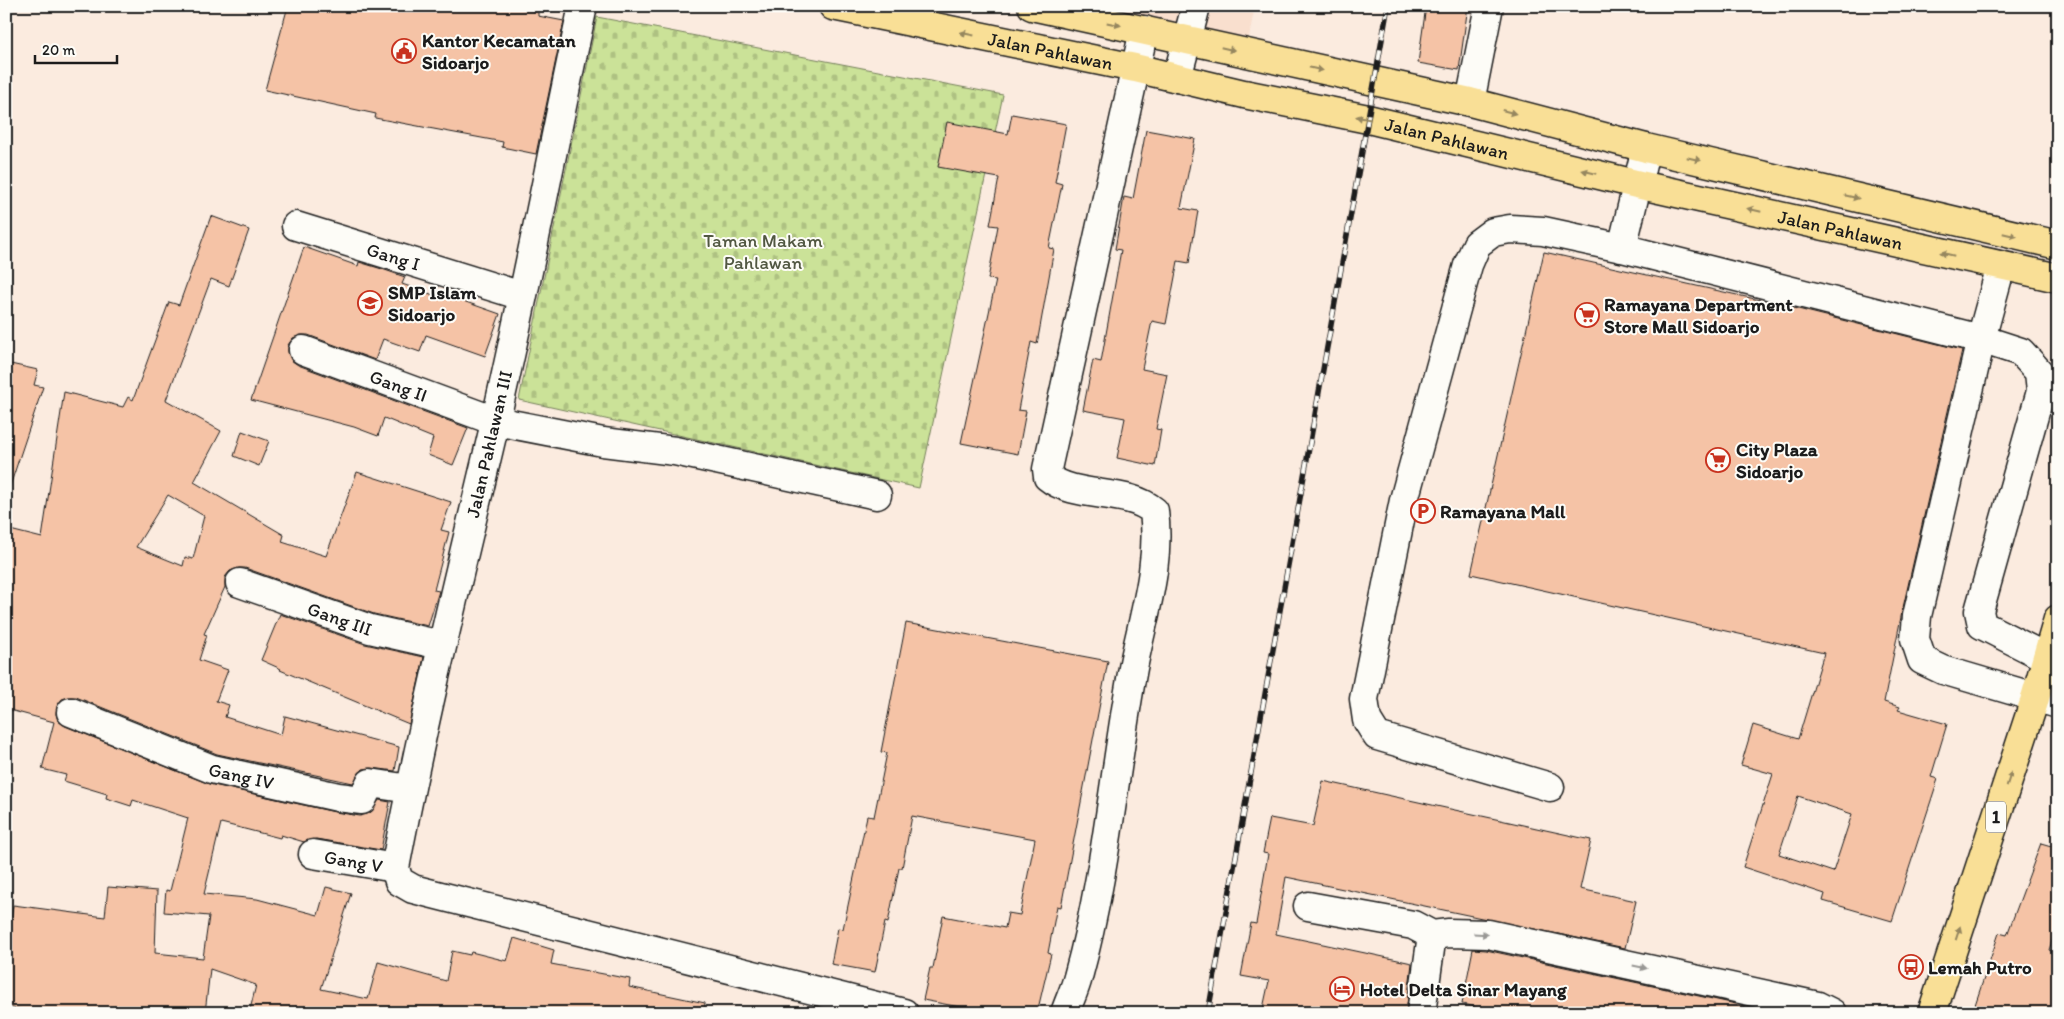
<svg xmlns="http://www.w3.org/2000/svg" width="2064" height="1019" viewBox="0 0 2064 1019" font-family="Itim,sans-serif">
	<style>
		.built { fill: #f9dfce }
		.cemetery { fill: url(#cemetery-stones); stroke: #747f5a }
		.building { fill: #f5c3a6; stroke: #1c1c1c; fill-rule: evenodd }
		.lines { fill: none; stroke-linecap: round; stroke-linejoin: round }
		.minor-casing { stroke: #1c1c1c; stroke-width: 31 }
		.major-casing { stroke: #1c1c1c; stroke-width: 31 }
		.highway-casing { stroke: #1c1c1c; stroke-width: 31 }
		.minor { stroke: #fdfcf7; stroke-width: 28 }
		.major { stroke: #f9df96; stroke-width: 28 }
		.highway { stroke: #f9df96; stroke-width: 28 }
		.rail-casing { stroke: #1c1c1c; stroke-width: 5.5 }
		.rail { stroke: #fdfcf7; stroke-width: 4; stroke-dasharray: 11; stroke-linecap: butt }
		.oneway { fill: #96875f }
		.oneway2 { fill: #989794 }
		.labels { text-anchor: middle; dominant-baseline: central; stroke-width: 4; stroke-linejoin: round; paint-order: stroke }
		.shield { fill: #fdfcf7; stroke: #605f5e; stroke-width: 1 }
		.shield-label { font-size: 18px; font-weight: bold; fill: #1c1c1c }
		.poi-label { font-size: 19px; font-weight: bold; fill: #1c1c1c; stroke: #fdfcf7; text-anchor: start }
		.street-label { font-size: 19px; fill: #1c1c1c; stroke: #fdfcf7 }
		.park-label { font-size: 19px; fill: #515741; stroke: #fdfcf7 }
	</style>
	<defs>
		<pattern id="cemetery-stones" width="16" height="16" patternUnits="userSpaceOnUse" patternTransform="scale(1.25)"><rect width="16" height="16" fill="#cbe298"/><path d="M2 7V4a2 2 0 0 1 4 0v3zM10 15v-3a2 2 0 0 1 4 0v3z" fill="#aec182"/></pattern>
	</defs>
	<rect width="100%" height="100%" fill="#fbebdf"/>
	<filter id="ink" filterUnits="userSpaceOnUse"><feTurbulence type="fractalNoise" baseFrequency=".02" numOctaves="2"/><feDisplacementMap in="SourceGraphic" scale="10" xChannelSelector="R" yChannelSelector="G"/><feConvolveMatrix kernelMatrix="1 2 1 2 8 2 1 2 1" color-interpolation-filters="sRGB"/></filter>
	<g filter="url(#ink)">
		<path class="built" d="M1050,6H1255L1247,47Z"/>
		<path class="cemetery" d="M597,17L1003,95L919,488L519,400Z"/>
		<g class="building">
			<path d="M288,6H509L538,12V16L564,21L536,154L502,147L503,142L375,118L376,114L265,90Z"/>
			<path d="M1426,6H1468L1459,70L1418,63Z"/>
			<path d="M1012,114L1066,124L1055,182L1062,184L1049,248L1054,249L1037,344L1031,342L1018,410L1026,411L1018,454L961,443L996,280L988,279L998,226L990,225L999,178L938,167L947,122L1008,134Z"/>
			<path d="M1146,130L1195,139L1181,208L1198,211L1189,263L1178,261L1166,324L1152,321L1142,369L1167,374L1156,429L1161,430L1155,466L1117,458L1125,418L1083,410L1093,360L1101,362L1121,250L1115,249L1124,197L1133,199Z"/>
			<path d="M211,216L249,230L229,286L211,279L166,400L221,431L194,482L284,535L282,542L326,556L357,472L451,502L441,530L449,532L434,590L439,591L428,626L374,614L245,568H238L230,571L225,577V587L204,634L207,635L199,660L228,670L216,701L229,705L225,717L281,735L285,716L399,747L395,771L372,768L363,769L353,783L217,754L76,697H69L62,699L57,706L56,714L58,721L65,726L209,784L335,812L360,816L370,813L379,800L390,802L381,850L316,839L304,842L281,835L280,838L221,823L204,894L257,899L318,915L326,887L351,893L321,989L368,999L378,962L446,981L452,951L470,955L471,952L507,961L514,938L554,950L551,964L630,979L629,987L705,1003L704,1013H261L250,1010L256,985L210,969L205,1013H29L30,1011L6,1007V959L13,905L105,917L108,887L157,891L155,953L203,958L209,916L164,912L166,890L170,891L188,818L133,800L131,806L106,798L107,794L64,781L66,775L42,769L54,722L6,709V529L42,538L64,392L123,407L128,397L133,400L169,302L179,305ZM168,495L204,516L193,559L185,557L183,566L136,547Z"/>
			<path d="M304,247L358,266L359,262L382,269L405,277L402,284L445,299L446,295L500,314L485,356L426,335L420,352L383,339L375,360L308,335H301L293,338L288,345V352L291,360L298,365L468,428L453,465L428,455L433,438L384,418L378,436L354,427L251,400Z"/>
			<path d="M1544,252L1782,305L1962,350L1902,612L1884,702L1900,707L1898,710L1947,724L1931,777L1938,779L1892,921L1823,901L1825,894L1743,867L1773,774L1741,765L1753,725L1798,739L1824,653L1471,574ZM1798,796L1852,814L1833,872L1779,854Z"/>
			<path d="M6,363L38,370L34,385L43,387L10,486H6Z"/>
			<path d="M242,431L269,441L259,466L234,456Z"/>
			<path d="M280,614L365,644L424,657L409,724L280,670L281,669L261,660Z"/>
			<path d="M906,623L1108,661L1061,907L1057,906L1048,953L1051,954L1037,1013H1012L986,1008V1012L923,1000L930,968H933L943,916L1005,928L1008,913L1020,915L1035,839L912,816L902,868H899L888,923L885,922L875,972L831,964L838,928L843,929L867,816L874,817L887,753L881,752Z"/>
			<path d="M1323,781L1591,840L1580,889L1636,901L1625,948L1286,877L1276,934L1412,963L1406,1013H1262L1269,981L1241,976L1251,923L1256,924L1268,854L1263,853L1270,818L1313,826Z"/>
			<path d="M2041,843L2058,848V922L2049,950L2058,953V1013H1988L1974,1008L1999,933L2007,935Z"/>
			<path d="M1473,949L1486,950L1745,1006L1744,1013H1502L1462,1004Z"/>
		</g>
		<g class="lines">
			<defs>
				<g id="minor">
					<path d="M583,6C553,145 527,285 495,423C460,571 423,719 395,868L399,881L413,889L904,1013"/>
					<path d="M1177,78L1196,6"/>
					<path d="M1470,102L1489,6"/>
					<path id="s1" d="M296,226L522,296"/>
					<path d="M1622,248L1646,148"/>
					<path d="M2001,266L1981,339L1917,616L1915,639L1922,660L1943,670L2058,704"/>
					<path id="s2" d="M303,350L495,421L603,442L675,451L877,495"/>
					<path id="s3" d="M240,583L370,629L441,645"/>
					<path id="s4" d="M71,712L212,769L338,797L362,800L370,783L410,789"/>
					<path d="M1550,787L1377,736L1367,720L1364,699L1404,500L1468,265L1477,244L1493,232L1510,229L1543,231L1622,248L1981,339L2021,352L2039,372L2041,391L1979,611L1982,625L2047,658"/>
					<path id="s5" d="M313,854L395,868"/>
					<path d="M1308,906L1413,925L1432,935L1449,933L1488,934L1818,1006L1832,1013"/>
					<path d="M1065,1013C1069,1001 1075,989 1078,977C1106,876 1114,771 1133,668C1143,616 1161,565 1154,511C1126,487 1076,500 1048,477L1047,469L1144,30"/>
					<path d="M1421,1013L1432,935"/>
				</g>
				<g id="major">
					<path id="s6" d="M833,6L1135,68L1244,94L1368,119L1636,184L2058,278"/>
					<path d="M1032,6L1470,102L1646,148L2058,245"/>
				</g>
				<path id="highway" d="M1932,1013L2033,705L2058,619"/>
			</defs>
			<use href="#minor" class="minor-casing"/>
			<use href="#major" class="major-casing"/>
			<use href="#highway" class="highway-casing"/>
			<use href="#minor" class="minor"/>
			<use href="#major" class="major"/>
			<use href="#highway" class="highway"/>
			<defs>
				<path id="rail" d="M1208,1013L1388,6"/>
			</defs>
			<use href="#rail" class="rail-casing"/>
			<use href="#rail" class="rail"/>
		</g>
		<defs><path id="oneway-solid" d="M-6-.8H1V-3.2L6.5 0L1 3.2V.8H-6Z" transform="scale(1.25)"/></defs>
		<g class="oneway">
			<use href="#oneway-solid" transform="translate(1114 24) rotate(12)"/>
			<use href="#oneway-solid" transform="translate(967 34) rotate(-168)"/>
			<use href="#oneway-solid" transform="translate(1228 49) rotate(13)"/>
			<use href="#oneway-solid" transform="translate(1316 69) rotate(13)"/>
			<use href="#oneway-solid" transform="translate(1509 112) rotate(15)"/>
			<use href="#oneway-solid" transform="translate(1363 118) rotate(-168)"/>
			<use href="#oneway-solid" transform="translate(1694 159) rotate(13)"/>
			<use href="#oneway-solid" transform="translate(1589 172) rotate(-166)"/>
			<use href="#oneway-solid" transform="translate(1852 197) rotate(13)"/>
			<use href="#oneway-solid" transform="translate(1754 210) rotate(-167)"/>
			<use href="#oneway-solid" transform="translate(2010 235) rotate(13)"/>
			<use href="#oneway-solid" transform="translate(1947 254) rotate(-167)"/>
			<use href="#oneway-solid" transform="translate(2009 779) rotate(-72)"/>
			<use href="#oneway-solid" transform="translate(1958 933) rotate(-72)"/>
		</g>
		<g class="oneway2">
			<use href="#oneway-solid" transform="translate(1481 934) rotate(4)"/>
			<use href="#oneway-solid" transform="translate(1640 967) rotate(12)"/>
		</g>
	</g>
	<defs>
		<symbol id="civic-ring" viewBox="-11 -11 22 22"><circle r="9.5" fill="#fdfcf7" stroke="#c8321e" stroke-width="1.5"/><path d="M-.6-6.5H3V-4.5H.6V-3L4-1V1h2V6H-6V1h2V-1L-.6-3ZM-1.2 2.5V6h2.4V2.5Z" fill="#c8321e"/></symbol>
		<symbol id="school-ring" viewBox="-11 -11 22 22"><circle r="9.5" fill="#fdfcf7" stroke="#c8321e" stroke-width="1.5"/><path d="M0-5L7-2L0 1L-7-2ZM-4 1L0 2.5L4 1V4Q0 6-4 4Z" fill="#c8321e"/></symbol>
		<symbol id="supermarket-ring" viewBox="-11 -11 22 22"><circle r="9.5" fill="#fdfcf7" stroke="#c8321e" stroke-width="1.5"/><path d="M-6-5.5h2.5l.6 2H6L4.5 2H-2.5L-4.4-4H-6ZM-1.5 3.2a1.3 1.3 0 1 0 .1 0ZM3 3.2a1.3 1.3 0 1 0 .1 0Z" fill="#c8321e"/></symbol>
		<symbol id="parking-ring" viewBox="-11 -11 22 22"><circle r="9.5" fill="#fdfcf7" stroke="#c8321e" stroke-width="1.5"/><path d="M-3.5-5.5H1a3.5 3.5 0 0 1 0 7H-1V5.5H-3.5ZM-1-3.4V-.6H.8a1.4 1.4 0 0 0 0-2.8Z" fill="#c8321e"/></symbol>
		<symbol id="bus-ring" viewBox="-11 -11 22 22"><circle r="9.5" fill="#fdfcf7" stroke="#c8321e" stroke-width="1.5"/><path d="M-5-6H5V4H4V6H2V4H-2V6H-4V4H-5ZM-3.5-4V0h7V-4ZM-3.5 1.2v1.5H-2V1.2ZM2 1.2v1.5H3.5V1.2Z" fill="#c8321e"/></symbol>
		<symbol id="hotel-ring" viewBox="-11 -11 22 22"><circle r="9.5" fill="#fdfcf7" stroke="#c8321e" stroke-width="1.5"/><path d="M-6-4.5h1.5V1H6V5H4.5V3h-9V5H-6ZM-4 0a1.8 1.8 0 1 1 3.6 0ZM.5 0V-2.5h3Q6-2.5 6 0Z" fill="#c8321e"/></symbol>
	</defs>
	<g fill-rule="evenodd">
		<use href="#civic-ring" x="390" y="37" width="28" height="28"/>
		<use href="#school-ring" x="356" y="289" width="28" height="28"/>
		<use href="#supermarket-ring" x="1573" y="301" width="28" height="28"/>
		<use href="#supermarket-ring" x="1704" y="446" width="28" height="28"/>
		<use href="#parking-ring" x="1409" y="497" width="28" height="28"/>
		<use href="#bus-ring" x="1897" y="953" width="28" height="28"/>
		<use href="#hotel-ring" x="1328" y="975" width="28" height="28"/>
	</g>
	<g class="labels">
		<rect class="shield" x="1986" y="801.5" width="20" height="31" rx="4"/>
		<g class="shield-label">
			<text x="1996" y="817">1</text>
		</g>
		<g class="poi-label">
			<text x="422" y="40">Kantor Kecamatan<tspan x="422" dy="22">Sidoarjo</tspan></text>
			<text x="388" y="292">SMP Islam<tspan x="388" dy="22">Sidoarjo</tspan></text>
			<text x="1604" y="304">Ramayana Department<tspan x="1604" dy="22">Store Mall Sidoarjo</tspan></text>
			<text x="1736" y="449">City Plaza<tspan x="1736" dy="22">Sidoarjo</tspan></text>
			<text x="1440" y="511">Ramayana Mall</text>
			<text x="1928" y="967">Lemah Putro</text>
			<text x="1360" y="989">Hotel Delta Sinar Mayang</text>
		</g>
		<g class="street-label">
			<text stroke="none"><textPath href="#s6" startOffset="222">Jalan Pahlawan</textPath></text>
			<text stroke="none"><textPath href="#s6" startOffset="628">Jalan Pahlawan</textPath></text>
			<text stroke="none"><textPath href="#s6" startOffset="1032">Jalan Pahlawan</textPath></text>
			<text stroke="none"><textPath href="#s1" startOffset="102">Gang I</textPath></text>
			<text stroke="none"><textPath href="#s2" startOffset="102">Gang II</textPath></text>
			<text transform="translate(489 444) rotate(-77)">Jalan Pahlawan III</text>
			<text stroke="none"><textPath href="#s3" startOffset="106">Gang III</textPath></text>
			<text stroke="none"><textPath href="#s4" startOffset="182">Gang IV</textPath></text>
			<text stroke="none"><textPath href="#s5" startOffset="41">Gang V</textPath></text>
		</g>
		<g class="park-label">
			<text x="763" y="240">Taman Makam<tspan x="763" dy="22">Pahlawan</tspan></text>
		</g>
	</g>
	<rect width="2064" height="1019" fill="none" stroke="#fdfcf7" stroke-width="25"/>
	<rect x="12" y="12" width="2039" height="994" fill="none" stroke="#1c1c1c" stroke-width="2" filter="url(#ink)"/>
	<path d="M35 55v8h82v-8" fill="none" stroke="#1c1c1c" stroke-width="2.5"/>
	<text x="42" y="55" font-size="15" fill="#1c1c1c" stroke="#fdfcf7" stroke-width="4" paint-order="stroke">20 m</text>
</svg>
